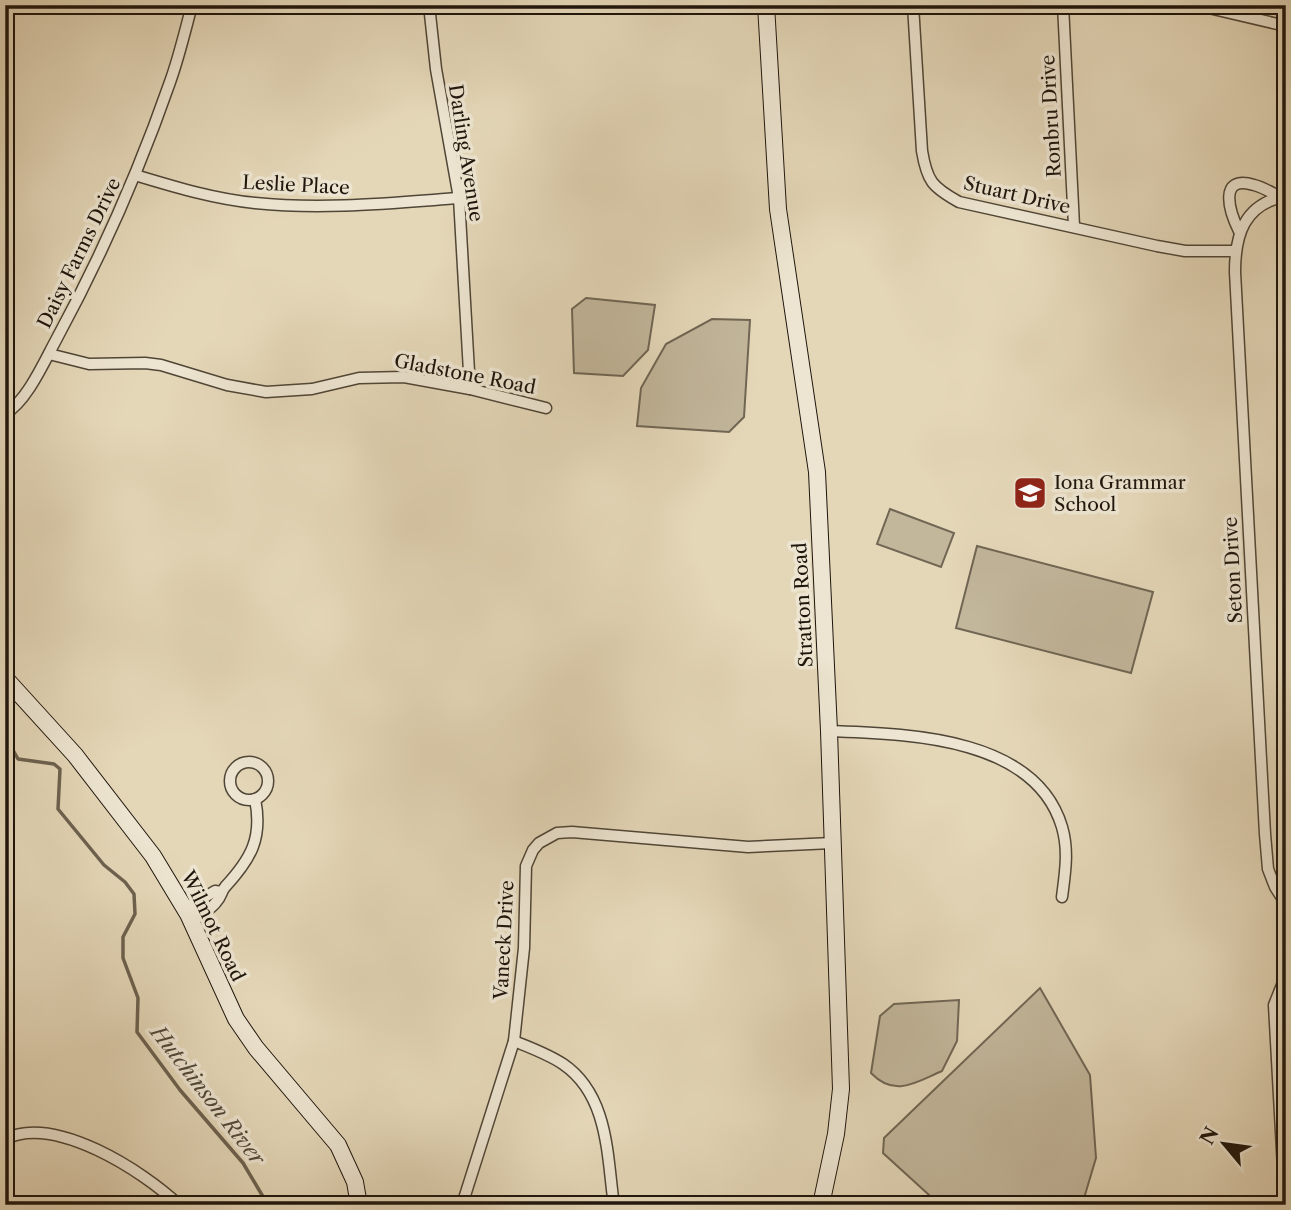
<svg xmlns="http://www.w3.org/2000/svg" width="1291" height="1210" viewBox="0 0 1291 1210" font-family="'Libre Caslon Text',serif">
	<style>
		.park { fill: #c2b69b; stroke: #706654; stroke-width: 2 }
		.lines { fill: none; stroke-linecap: round; stroke-linejoin: round }
		.stream { stroke: #6d6250; stroke-width: 3.5 }
		.street-casing { stroke: #504637; stroke-width: 13 }
		.secondary-casing { stroke: #1e150c; stroke-width: 18 }
		.street { stroke: #ede5d1; stroke-width: 10 }
		.secondary { stroke: #ede5d1; stroke-width: 16 }
		.labels { text-anchor: middle; dominant-baseline: central; stroke-width: 7; stroke-linejoin: round; paint-order: stroke }
		.street-label { font-size: 19px; fill: #1e150c; stroke: #ede5d1 }
		.poi-label { font-size: 19px; fill: #1e150c; stroke: #ede5d1; text-anchor: start }
		.water-label { font-size: 21px; font-style: italic; fill: #52483a; stroke: #ede5d1 }
	</style>
	<rect width="100%" height="100%" fill="#e4d7b8"/>
	<filter id="stains"><feTurbulence type="fractalNoise" baseFrequency=".00286" numOctaves="4"/><feColorMatrix values="0 0 0 0 .2 0 0 0 0 .09 0 0 0 0 .02 0 0 0 .5 -.17"/></filter>
	<radialGradient id="worn" r=".72"><stop offset=".6" stop-color="#630" stop-opacity="0"/><stop offset="1" stop-color="#630" stop-opacity=".3"/></radialGradient>
	<g class="park">
		<path d="M586,298L655,305L648,350L623,376L574,373L572,309Z"/>
		<path d="M712,319L750,320L744,417L729,432L637,426L641,388L666,344Z"/>
		<path d="M890,509L954,533L941,567L877,544Z"/>
		<path d="M977,546L1153,592L1131,673L956,628Z"/>
		<path d="M1040,988L1090,1075L1096,1158L1082,1205H940L883,1153L884,1138Z"/>
		<path d="M959,1000L957,1041L942,1071C916,1082 895,1098 871,1073L880,1016L894,1004Z"/>
	</g>
	<g class="lines">
		<path class="stream" d="M5,736L18,759L54,764L60,769L58,809L104,865L125,882L134,894L135,914L123,937V958L138,998L137,1032L180,1090L243,1163L268,1205"/>
		<defs>
			<g id="street">
				<path d="M429,5L436,69L459,198L470,389"/>
				<path d="M913,5L922,151C927,181 932,187 959,202L1157,246L1185,251H1235"/>
				<path d="M1063,5L1074,226"/>
				<path d="M1196,5L1286,26"/>
				<path d="M135,175C175,187 214,199 255,203C323,210 391,203 459,198"/>
				<path d="M1286,196C1244,204 1235,235 1235,272L1265,834L1268,869L1275,887L1286,904"/>
				<path d="M1239,231C1230,213 1217,174 1254,185C1263,187 1272,193 1280,197"/>
				<path d="M49,354L89,364L145,363L161,365L227,385L266,392L312,389L359,378L404,377L470,389L546,408"/>
				<path d="M5,414C27,401 44,362 56,340C101,257 139,171 170,82C179,57 185,31 192,5"/>
				<path d="M829,731C906,734 1035,736 1062,827C1069,851 1065,873 1062,897"/>
				<circle cx="249" cy="781" r="19"/>
				<path d="M185,909L215,891L221,892"/>
				<path d="M190,920C199,915 211,910 217,901C221,897 221,892 225,887C251,859 263,838 255,799"/>
				<path d="M514,1041C531,1048 548,1054 563,1064C607,1094 607,1151 613,1198L616,1205"/>
				<path d="M5,1139C55,1114 143,1171 179,1205"/>
				<path d="M462,1205L514,1041L524,948L526,866L533,850L539,843L557,833L572,832L748,847L832,843"/>
				<path d="M1285,1205L1274,1005L1286,975"/>
			</g>
			<g id="secondary">
				<path d="M766,5L778,209L817,472L829,731L841,1089L836,1134L821,1205"/>
				<path d="M5,678L75,755L153,856L188,914L236,1019L256,1048L338,1145L355,1182L359,1205"/>
			</g>
		</defs>
		<use href="#street" class="street-casing"/>
		<use href="#secondary" class="secondary-casing"/>
		<use href="#street" class="street"/>
		<use href="#secondary" class="secondary"/>
	</g>
	<defs>
		<symbol id="school-square" viewBox="-11 -11 22 22"><rect x="-9" y="-9" width="18" height="18" rx="4" fill="#8f2418" stroke="#ede5d1"/><path d="M0-5L7-2L0 1L-7-2ZM-4 1L0 2.5L4 1V4Q0 6-4 4Z" fill="#fff"/></symbol>
	</defs>
	<g fill-rule="evenodd">
		<use href="#school-square" x="1011" y="474" width="38" height="38"/>
	</g>
	<g class="labels">
		<g class="street-label">
			<text transform="translate(1051 116) rotate(-93)">Ronbru Drive</text>
			<text transform="translate(466 153) rotate(81)">Darling Avenue</text>
			<text transform="translate(296 185) rotate(3)">Leslie Place</text>
			<text transform="translate(1017 195) rotate(13)">Stuart Drive</text>
			<text transform="translate(79 253) rotate(-64)">Daisy Farms Drive</text>
			<text transform="translate(465 374) rotate(11)">Gladstone Road</text>
			<text transform="translate(1233 570) rotate(-93)">Seton Drive</text>
			<text transform="translate(803 605) rotate(-93)">Stratton Road</text>
			<text transform="translate(213 926) rotate(64)">Wilmot Road</text>
			<text transform="translate(504 940) rotate(-87)">Vaneck Drive</text>
		</g>
		<g class="poi-label">
			<text x="1054" y="482">Iona Grammar<tspan x="1054" dy="22">School</tspan></text>
		</g>
		<g class="water-label">
			<text transform="translate(208 1095) rotate(52)">Hutchinson River</text>
		</g>
	</g>
	<rect width="1291" height="1210" fill="none" stroke="#e4d7b8" stroke-width="28"/>
	<rect x="7" y="7" width="1277" height="1196" fill="none" stroke="#1e150c" stroke-width="3.5"/>
	<rect x="14" y="14" width="1263" height="1182" fill="none" stroke="#1e150c" stroke-width="2"/>
	<g transform="translate(1224 1144) rotate(299)" stroke="#ede5d1" stroke-width="5" paint-order="stroke">
	<path d="M0-5L12 26L0 18L-12 26Z" fill="#1e150c"/>
	<text y="-10" font-size="19" font-weight="bold" text-anchor="middle" fill="#1e150c">N</text>
	</g>
	<rect width="100%" height="100%" filter="url(#stains)"/>
	<rect width="100%" height="100%" fill="url(#worn)"/>
</svg>
